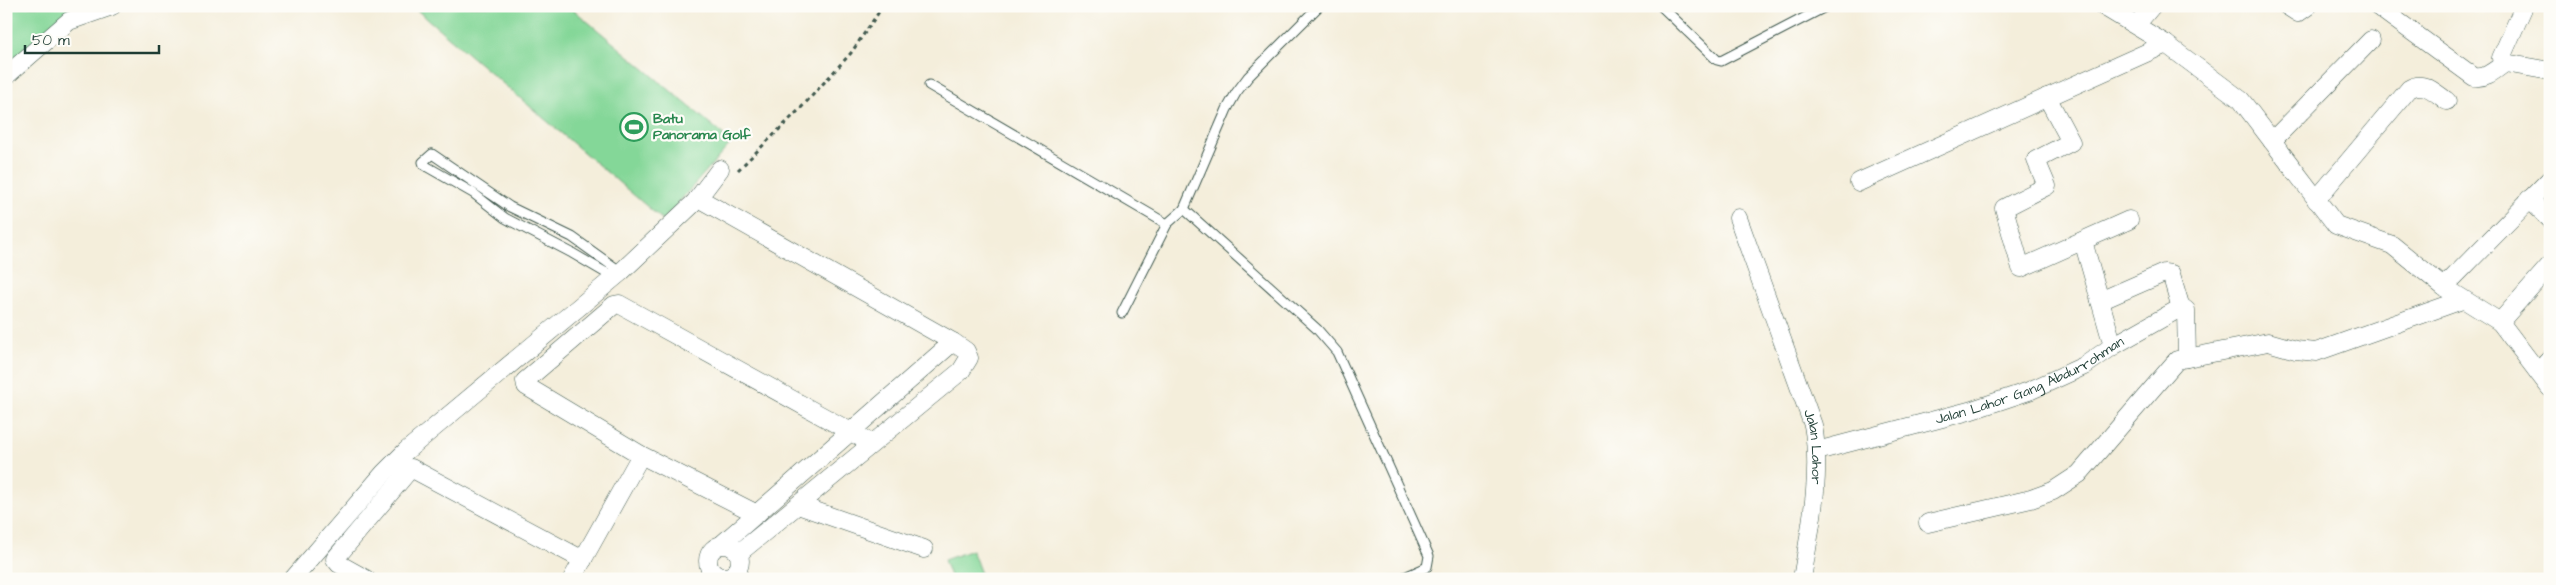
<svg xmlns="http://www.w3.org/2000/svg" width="2556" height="585" viewBox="0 0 2556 585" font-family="'Architects Daughter',sans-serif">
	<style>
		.green { fill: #84d798; stroke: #528a66 }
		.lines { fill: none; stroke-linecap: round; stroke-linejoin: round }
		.lane-casing { stroke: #3f584d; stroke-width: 11 }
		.street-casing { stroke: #3f584d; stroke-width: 19 }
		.path { stroke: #3f584d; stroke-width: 3; stroke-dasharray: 4 4; stroke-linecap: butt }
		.lane { stroke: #fff; stroke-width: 9 }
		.street { stroke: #fff; stroke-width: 18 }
		.labels { text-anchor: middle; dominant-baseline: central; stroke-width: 4.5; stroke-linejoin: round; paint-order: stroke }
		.leisure-label { font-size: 14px; font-weight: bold; fill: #27864d; stroke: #fdfcf7; text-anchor: start }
		.street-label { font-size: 14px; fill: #1f3d34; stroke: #fdfcf7 }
	</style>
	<rect width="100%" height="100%" fill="#fdfcf7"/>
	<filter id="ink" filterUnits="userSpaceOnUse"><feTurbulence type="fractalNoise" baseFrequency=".02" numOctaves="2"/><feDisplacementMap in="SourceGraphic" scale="10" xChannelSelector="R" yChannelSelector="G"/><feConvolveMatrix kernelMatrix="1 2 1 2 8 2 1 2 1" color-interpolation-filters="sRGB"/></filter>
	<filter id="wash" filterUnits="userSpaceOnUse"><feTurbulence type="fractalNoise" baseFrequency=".0096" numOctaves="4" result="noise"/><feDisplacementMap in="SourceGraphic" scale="20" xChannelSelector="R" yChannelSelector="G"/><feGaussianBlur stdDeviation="1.12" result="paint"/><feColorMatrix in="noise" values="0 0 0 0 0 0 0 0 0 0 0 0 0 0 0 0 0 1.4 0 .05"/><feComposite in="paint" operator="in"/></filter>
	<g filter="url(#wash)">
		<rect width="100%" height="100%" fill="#f4eedb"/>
		<g class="green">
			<path d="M6,6H95L6,67Z"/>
			<path d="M412,6H569L732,142L663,220Z"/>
			<path d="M972,550L983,579H951L944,560Z"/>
		</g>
	</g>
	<g filter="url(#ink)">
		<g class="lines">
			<defs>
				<g id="lane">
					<path d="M1661,6L1717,60L1721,61L1827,6"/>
					<path d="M929,85L1167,224"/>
					<path d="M1184,209L1317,329L1337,352L1429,556L1427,567L1400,579"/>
					<path d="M613,277L572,253L505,218L473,193L424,165L423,162L432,154L510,207L572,237L621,272"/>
					<path d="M1122,313L1167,224L1184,209L1227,109L1236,93L1248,77L1319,6"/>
				</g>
				<g id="street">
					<path d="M2103,6L2166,44L2241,100L2336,225L2392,245L2444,287L2500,322L2550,388"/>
					<path d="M2287,6L2298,13L2308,6"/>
					<path d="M2377,6L2474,77C2486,79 2495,70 2505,63"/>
					<path d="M2524,6L2501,58L2505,63L2550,71"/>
					<path d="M2137,24L2152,6"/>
					<path d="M6,76L69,21L112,6"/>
					<path d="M2047,97L2071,142L2036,160L2047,186L2004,208L2021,268L2129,220"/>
					<path d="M2272,141L2371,40"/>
					<path d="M1859,182L2166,44"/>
					<path d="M698,198L953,342L966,351L969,358L961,371L739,553"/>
					<path d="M2529,199L2550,219"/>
					<path d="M2316,200L2409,89C2424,80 2434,92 2447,101"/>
					<path id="s1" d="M1738,218L1813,425C1822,476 1810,529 1802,579"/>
					<path d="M2083,241L2113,346"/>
					<path d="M2444,287L2550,179"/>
					<path d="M2100,301L2164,273L2171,274L2181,308"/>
					<path d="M2500,322L2550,265"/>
					<path d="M2538,372L2550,359"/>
					<path id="s2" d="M1817,451L1969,411L2029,391L2084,366L2113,346L2182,307L2186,310L2187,358"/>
					<path d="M798,505L924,549"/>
					<path d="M757,514L641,455L526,386L525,381L614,305L619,304L871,443"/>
					<path d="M1928,523L2031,499L2053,491L2079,474L2177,360L2268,342L2296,350L2316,352L2462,300"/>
					<circle cx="724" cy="561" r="16"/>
					<path d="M721,545L953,342"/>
					<path d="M293,579L384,473L406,451L621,272L695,202L720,169"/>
					<path d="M366,579L339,564L335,559L411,468L583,560"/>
					<path d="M572,579L641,455"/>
				</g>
			</defs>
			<use href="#lane" class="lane-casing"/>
			<use href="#street" class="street-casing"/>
			<path class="path" d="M738,170L800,109L851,53L883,6"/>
			<use href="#lane" class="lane"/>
			<use href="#street" class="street"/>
		</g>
	</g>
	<defs>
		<symbol id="stadium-ring" viewBox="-11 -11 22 22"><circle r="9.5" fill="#fdfcf7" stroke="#2e9e5b" stroke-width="1.5"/><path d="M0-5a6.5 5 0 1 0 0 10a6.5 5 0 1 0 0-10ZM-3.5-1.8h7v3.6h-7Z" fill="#2e9e5b"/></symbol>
	</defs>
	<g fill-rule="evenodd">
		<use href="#stadium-ring" x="618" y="111" width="32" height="32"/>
	</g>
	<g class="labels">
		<g class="leisure-label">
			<text x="653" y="119">Batu<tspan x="653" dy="16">Panorama Golf</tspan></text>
		</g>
		<g class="street-label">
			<text stroke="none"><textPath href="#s2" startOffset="225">Jalan Lahor Gang Abdurrohman</textPath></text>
			<text stroke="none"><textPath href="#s1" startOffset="242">Jalan Lahor</textPath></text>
		</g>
	</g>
	<rect width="2556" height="585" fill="none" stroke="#fdfcf7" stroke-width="25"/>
	<path d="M25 45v8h134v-8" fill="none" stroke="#1f3d34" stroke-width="2.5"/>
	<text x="32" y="45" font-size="15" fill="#1f3d34" stroke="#fdfcf7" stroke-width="4" paint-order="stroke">50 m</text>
</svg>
